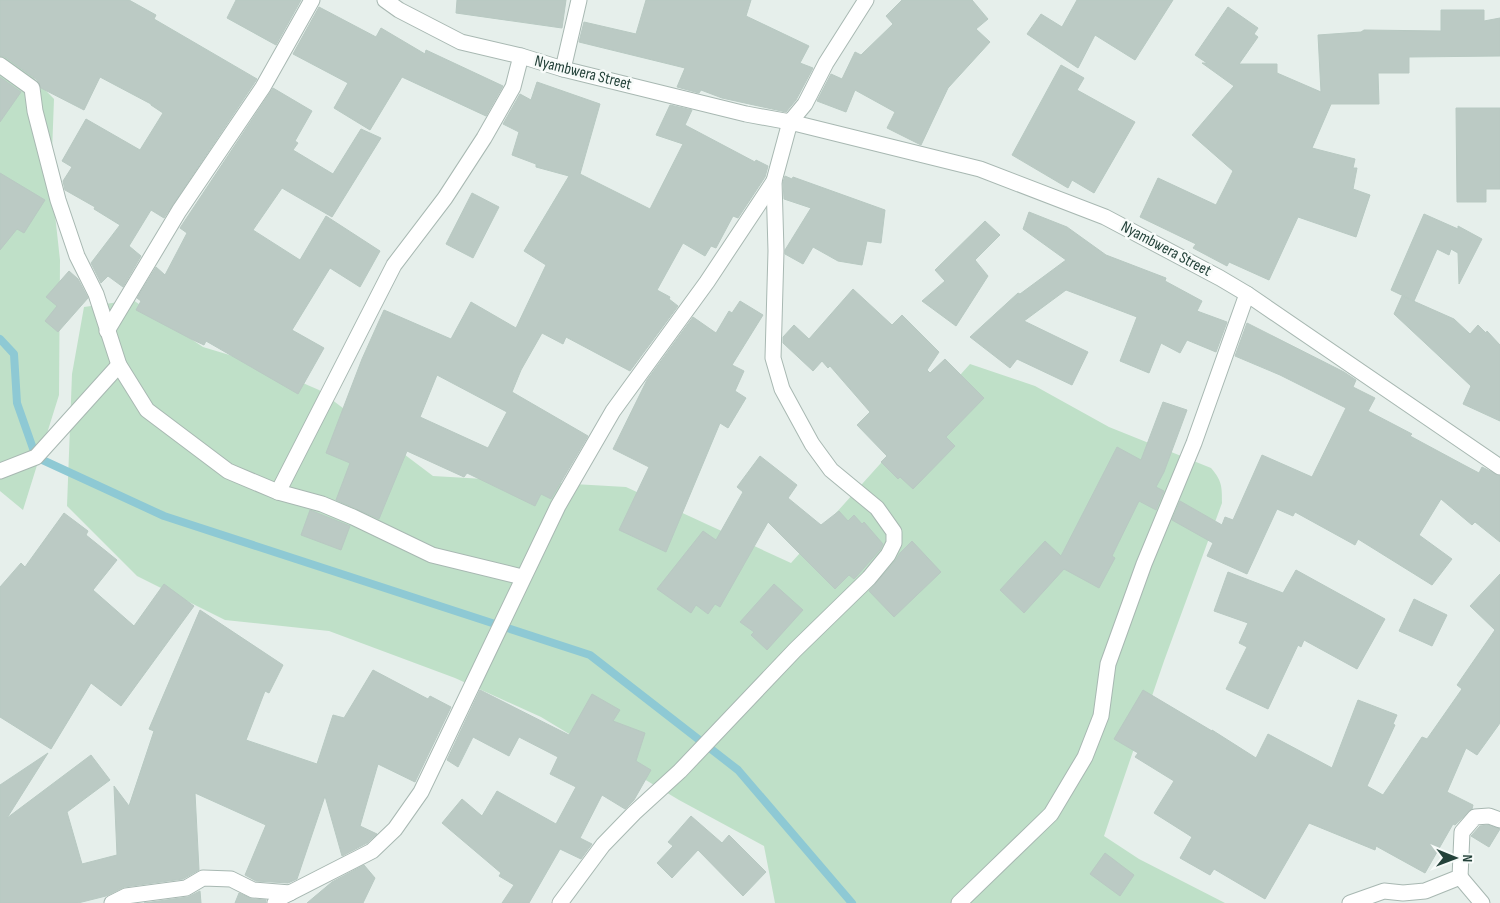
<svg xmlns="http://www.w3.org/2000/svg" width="1500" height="903" viewBox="0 0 1500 903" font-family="'Sofia Sans Condensed',sans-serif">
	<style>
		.green { fill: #bfe0c8 }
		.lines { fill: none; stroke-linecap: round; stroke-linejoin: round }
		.stream { stroke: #8ec9d4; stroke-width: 8 }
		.building { fill: #bbcac4; stroke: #b8c9c2; fill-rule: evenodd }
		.minor-casing { stroke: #a8b8b2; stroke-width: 17 }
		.minor { stroke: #fff; stroke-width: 15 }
		.labels { text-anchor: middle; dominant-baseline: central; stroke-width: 5; stroke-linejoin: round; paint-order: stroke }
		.street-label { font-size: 16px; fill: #24423a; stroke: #f7fbf9 }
	</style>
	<rect width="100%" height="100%" fill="#e6efeb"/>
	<g class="green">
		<path d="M0,43L54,99L51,178L60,260L59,395L23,510L0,491Z"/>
		<path d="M133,300L203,347L259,364L319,390L433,476L626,487L791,563L970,364L1035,386L1109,427L1211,468C1222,481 1222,486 1222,503L1164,661L1104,836L1139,859L1225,903H775L764,846L679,800L541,717L455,678L329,631L225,620L137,576L67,506L72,374L84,307Z"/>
	</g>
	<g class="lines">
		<path class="stream" d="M0,339L14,354L17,403L36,457L164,516L590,655L738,770L852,903"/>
	</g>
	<g class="building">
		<path d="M0,0H129L156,15L154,19L257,79L164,218L151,210L129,246L141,256L123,287L108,276L101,283L91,263L120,225L94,209L95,207L65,190L63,181L72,167L62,161L86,119L140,150L163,113L151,105V104L100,77L84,110L41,88L37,80L5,57L0,56Z"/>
		<path d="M236,0H301L276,45L227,18Z"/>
		<path d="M457,0H566L562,28L456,13Z"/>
		<path d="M646,0H751L746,16L809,46L800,63L813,68L796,100L786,112L722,98L701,90L699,93L677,87L685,68L579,42L584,22L636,34Z"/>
		<path d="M902,0H972L988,19L976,29L990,42L948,88L921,145L887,128L895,112L855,90L846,112L817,101L831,74L842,79L855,52L861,55L893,24L886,16Z"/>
		<path d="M1077,0H1173L1135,60L1095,35L1078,68L1027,34L1041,14L1062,27Z"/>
		<path d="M319,7L376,37L381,28L425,54L426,50L503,86L486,116L402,77L370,130L334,108L348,83L293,54Z"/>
		<path d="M1228,7L1258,28L1254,34L1258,37L1239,64H1277V73L1321,92L1318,35L1361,32L1364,30L1441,31V10H1484V21L1500,18V56L1409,57V73H1378L1379,104H1331L1312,148L1355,159L1353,168H1357L1353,189L1370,195L1356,237L1298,217L1269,280L1229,262L1227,266L1193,248L1196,244L1140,217L1158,178L1216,205L1233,171L1192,135L1234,86L1202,63H1207L1195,55Z"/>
		<path d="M1061,65L1084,78L1077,90L1135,122L1094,193L1072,180L1068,188L1012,155Z"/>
		<path d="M0,77L21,92L0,122Z"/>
		<path d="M537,82L600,104L580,174L650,209L683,144L656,135L670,105L692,110L685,125L755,162L756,160L768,166L765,177L738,218L733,216L716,248L711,246L705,256L683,243L657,290L670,297L669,299L678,306L630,371L566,337L563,344L542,333L521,370L512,392L588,436L551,499L541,494L535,506L467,473L464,477L407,451L379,519L336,500L350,463L326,453L362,359L384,310L451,339L471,302L516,328L546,265L524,251L569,176L536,167V164L512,155L519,132L503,124L520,94L531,100ZM437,375L507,412L488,448L420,417Z"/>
		<path d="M273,88L312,111L295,141L298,143L293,150L333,174L361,129L381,138L332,217L282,188L253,230L300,260L326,216L380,251L360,287L330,268L292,330L324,348L298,394L206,341L204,345L191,339L136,310L141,301L137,298L156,267L165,275L187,233L180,228Z"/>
		<path d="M1456,108H1500V189H1486V202H1457Z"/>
		<path d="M0,173L45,200L24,233L17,229L0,250Z"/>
		<path d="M785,176L792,179L793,177L885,210L881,243L867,241L862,265L838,261L813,247L803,264L785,254V250L811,208L784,199L783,182Z"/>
		<path d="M472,193L499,207L473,258L446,244Z"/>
		<path d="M1029,212L1067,227L1106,255L1166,278L1165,281L1202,301L1197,311L1227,322L1216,352L1187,340L1180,353L1161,343L1149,373L1120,361L1137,317L1066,290L1024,321L1088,352L1072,385L1017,359L1010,368L970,337L1018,293L1020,294L1066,260L1023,229Z"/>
		<path d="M1424,214L1458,229V226L1482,239L1459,284L1458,253L1451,249L1449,255L1437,249L1414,301L1391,290Z"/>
		<path d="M985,221L1000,235L975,260L988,276L956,326L922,301L945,281L935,270Z"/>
		<path d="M69,271L78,279L88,298L58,332L45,321L57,306L46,297Z"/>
		<path d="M853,289L892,325L902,315L939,352L927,370L930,373L945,359L984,398L946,437L955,446L913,489L900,477L898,479L881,462L887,456L857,425L870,412L830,366L828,368L822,361L813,371L783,343V337L794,325L809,339Z"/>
		<path d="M1402,296L1454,319L1470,334L1478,325L1486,333L1487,331L1500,345V421L1463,404L1471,386L1394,314Z"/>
		<path d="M740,301L763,315L732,365L744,371L735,391L746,398L728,428L720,423L666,552L619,530L649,467L613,449L647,380L693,317L716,333L729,311L732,313Z"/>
		<path d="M1247,323L1344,372L1356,380L1353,387L1375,398L1368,411L1412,434L1410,436L1462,464L1479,473L1482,467L1500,476V542L1475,522L1472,525L1441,499L1419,535L1452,559L1432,585L1358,539L1355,545L1295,512L1293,516L1277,509L1247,574L1207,556L1213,543L1172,520L1180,501L1222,525L1225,517L1233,520L1262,455L1312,477L1346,408L1280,375L1235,356Z"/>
		<path d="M1163,402L1187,410L1164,472L1156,487L1164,491L1156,510L1139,501L1112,556L1115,558L1099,588L1064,569L1024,613L1000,590L1045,541L1061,556L1117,447L1141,460Z"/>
		<path d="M760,456L797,485L788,498L821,525L839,511L848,521L854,515L862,524L864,522L883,544L880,550L856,577L854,579L849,575L835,589L768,522L720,607L715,604L708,614L696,605L691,613L657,589L703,531L716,540L743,492L737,487Z"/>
		<path d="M310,510L350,526L341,550L301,535Z"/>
		<path d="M64,513L88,531L86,535L117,560L93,590L134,626L164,584L194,606L121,706L91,683L51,749L0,717V587L21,563L25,567Z"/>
		<path d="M912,541L941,572L894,617L869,591L895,561L900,553Z"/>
		<path d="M1296,570L1385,619L1357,669L1304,640L1301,647L1298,645L1268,709L1226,689L1247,647L1239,643L1248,623L1214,611L1228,572L1283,593Z"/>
		<path d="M1500,574V723L1477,755L1466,748L1447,792L1473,805L1472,809L1455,825L1453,824L1425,873L1376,846L1375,850L1309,823L1265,899L1214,869L1210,875L1180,858L1192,837L1154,813L1174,781L1135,757L1138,753L1114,739L1143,690L1212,731V730L1256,758L1268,734L1332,768L1358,700L1397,715L1393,724L1395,725L1367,786L1383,795L1422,737L1427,739L1462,689L1457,685L1495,630L1470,606Z"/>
		<path d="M774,584L803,610L767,650L751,635L754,632L740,622Z"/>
		<path d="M1414,599L1447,615L1432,646L1399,631Z"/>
		<path d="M200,610L283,665L269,693L265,691L246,740L317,764L333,715L344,718L373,670L428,699L430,696L451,707L415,782L378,764L360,826L377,834L367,843L342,856L325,796L297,879L288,883L256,881L245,875L266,825L195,793L199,870L183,879L124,887L106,896L78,903H0V785L48,753L7,818L91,755L110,780L67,812L82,864L117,855L114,786L129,806L154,731L149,729Z"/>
		<path d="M480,690L569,735L592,694L620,710L613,721L645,733L636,761L651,770L634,800L625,809L602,795L580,838L592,844L581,859L560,849L529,903H502L514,885L499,876L501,873L442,823L462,799L482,816L497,791L556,824L576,787L550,774L558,757L519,737L509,756L473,737L458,767L447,760Z"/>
		<path d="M691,816L722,843L729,835L766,872L743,896L698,850L672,878L657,863L673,846L668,842Z"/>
		<path d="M1488,825L1500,829L1489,847L1471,836L1480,826Z"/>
		<path d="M1105,853L1134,875L1120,896L1090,874Z"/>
		<path d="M364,865L375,878L363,903H307L332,882Z"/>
		<path d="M200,891L201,903H144L188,897Z"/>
		<path d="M239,893L252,899L266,900V903H235Z"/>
	</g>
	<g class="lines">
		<defs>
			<g id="minor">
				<path d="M385,0L399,10L461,42L521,56L563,69L746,114L790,122L805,104L826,63L866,0"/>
				<path d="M0,65L32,88L35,111L58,200L77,256L96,294L119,365L147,410L228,471L278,492L322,504L353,517L432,555L522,577"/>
				<path d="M563,69L579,0"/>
				<path d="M107,331L179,211L263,87L312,0"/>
				<path d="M0,471L36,457L119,365"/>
				<path d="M278,492L394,265L445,198L484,138L513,87L521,56"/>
				<path d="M1460,877L1482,903"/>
				<path d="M112,903L126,896L186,888L203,878L231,879L253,890L290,893"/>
				<path d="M275,903L278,899L372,851L395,829L421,792L558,506L613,411L707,282L774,181L790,122L980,169L1105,217L1220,278L1247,294L1500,467"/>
				<path d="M560,903L603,845L634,813L680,771L795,650L869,578L888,555L894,543V532L877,508L831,470L812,444L782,389L773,358L776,251L774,181"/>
				<path d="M959,903L1051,814L1085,757L1101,716L1108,664L1144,564L1194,443L1247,294"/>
				<path d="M1350,903L1384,891L1403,893L1425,891L1460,877L1462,832L1475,817L1489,816L1500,820"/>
			</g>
		</defs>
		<use href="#minor" class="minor-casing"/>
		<use href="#minor" class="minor"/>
	</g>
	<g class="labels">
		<g class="street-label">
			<text transform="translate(583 73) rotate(14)">Nyambwera Street</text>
			<text transform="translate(1166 249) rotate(28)">Nyambwera Street</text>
		</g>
	</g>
	<g transform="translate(1455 858) rotate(91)" stroke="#f7fbf9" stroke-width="4" paint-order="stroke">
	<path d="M0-4L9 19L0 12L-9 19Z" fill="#24423a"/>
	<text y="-8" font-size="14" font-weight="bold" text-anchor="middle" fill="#24423a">N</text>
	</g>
</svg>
